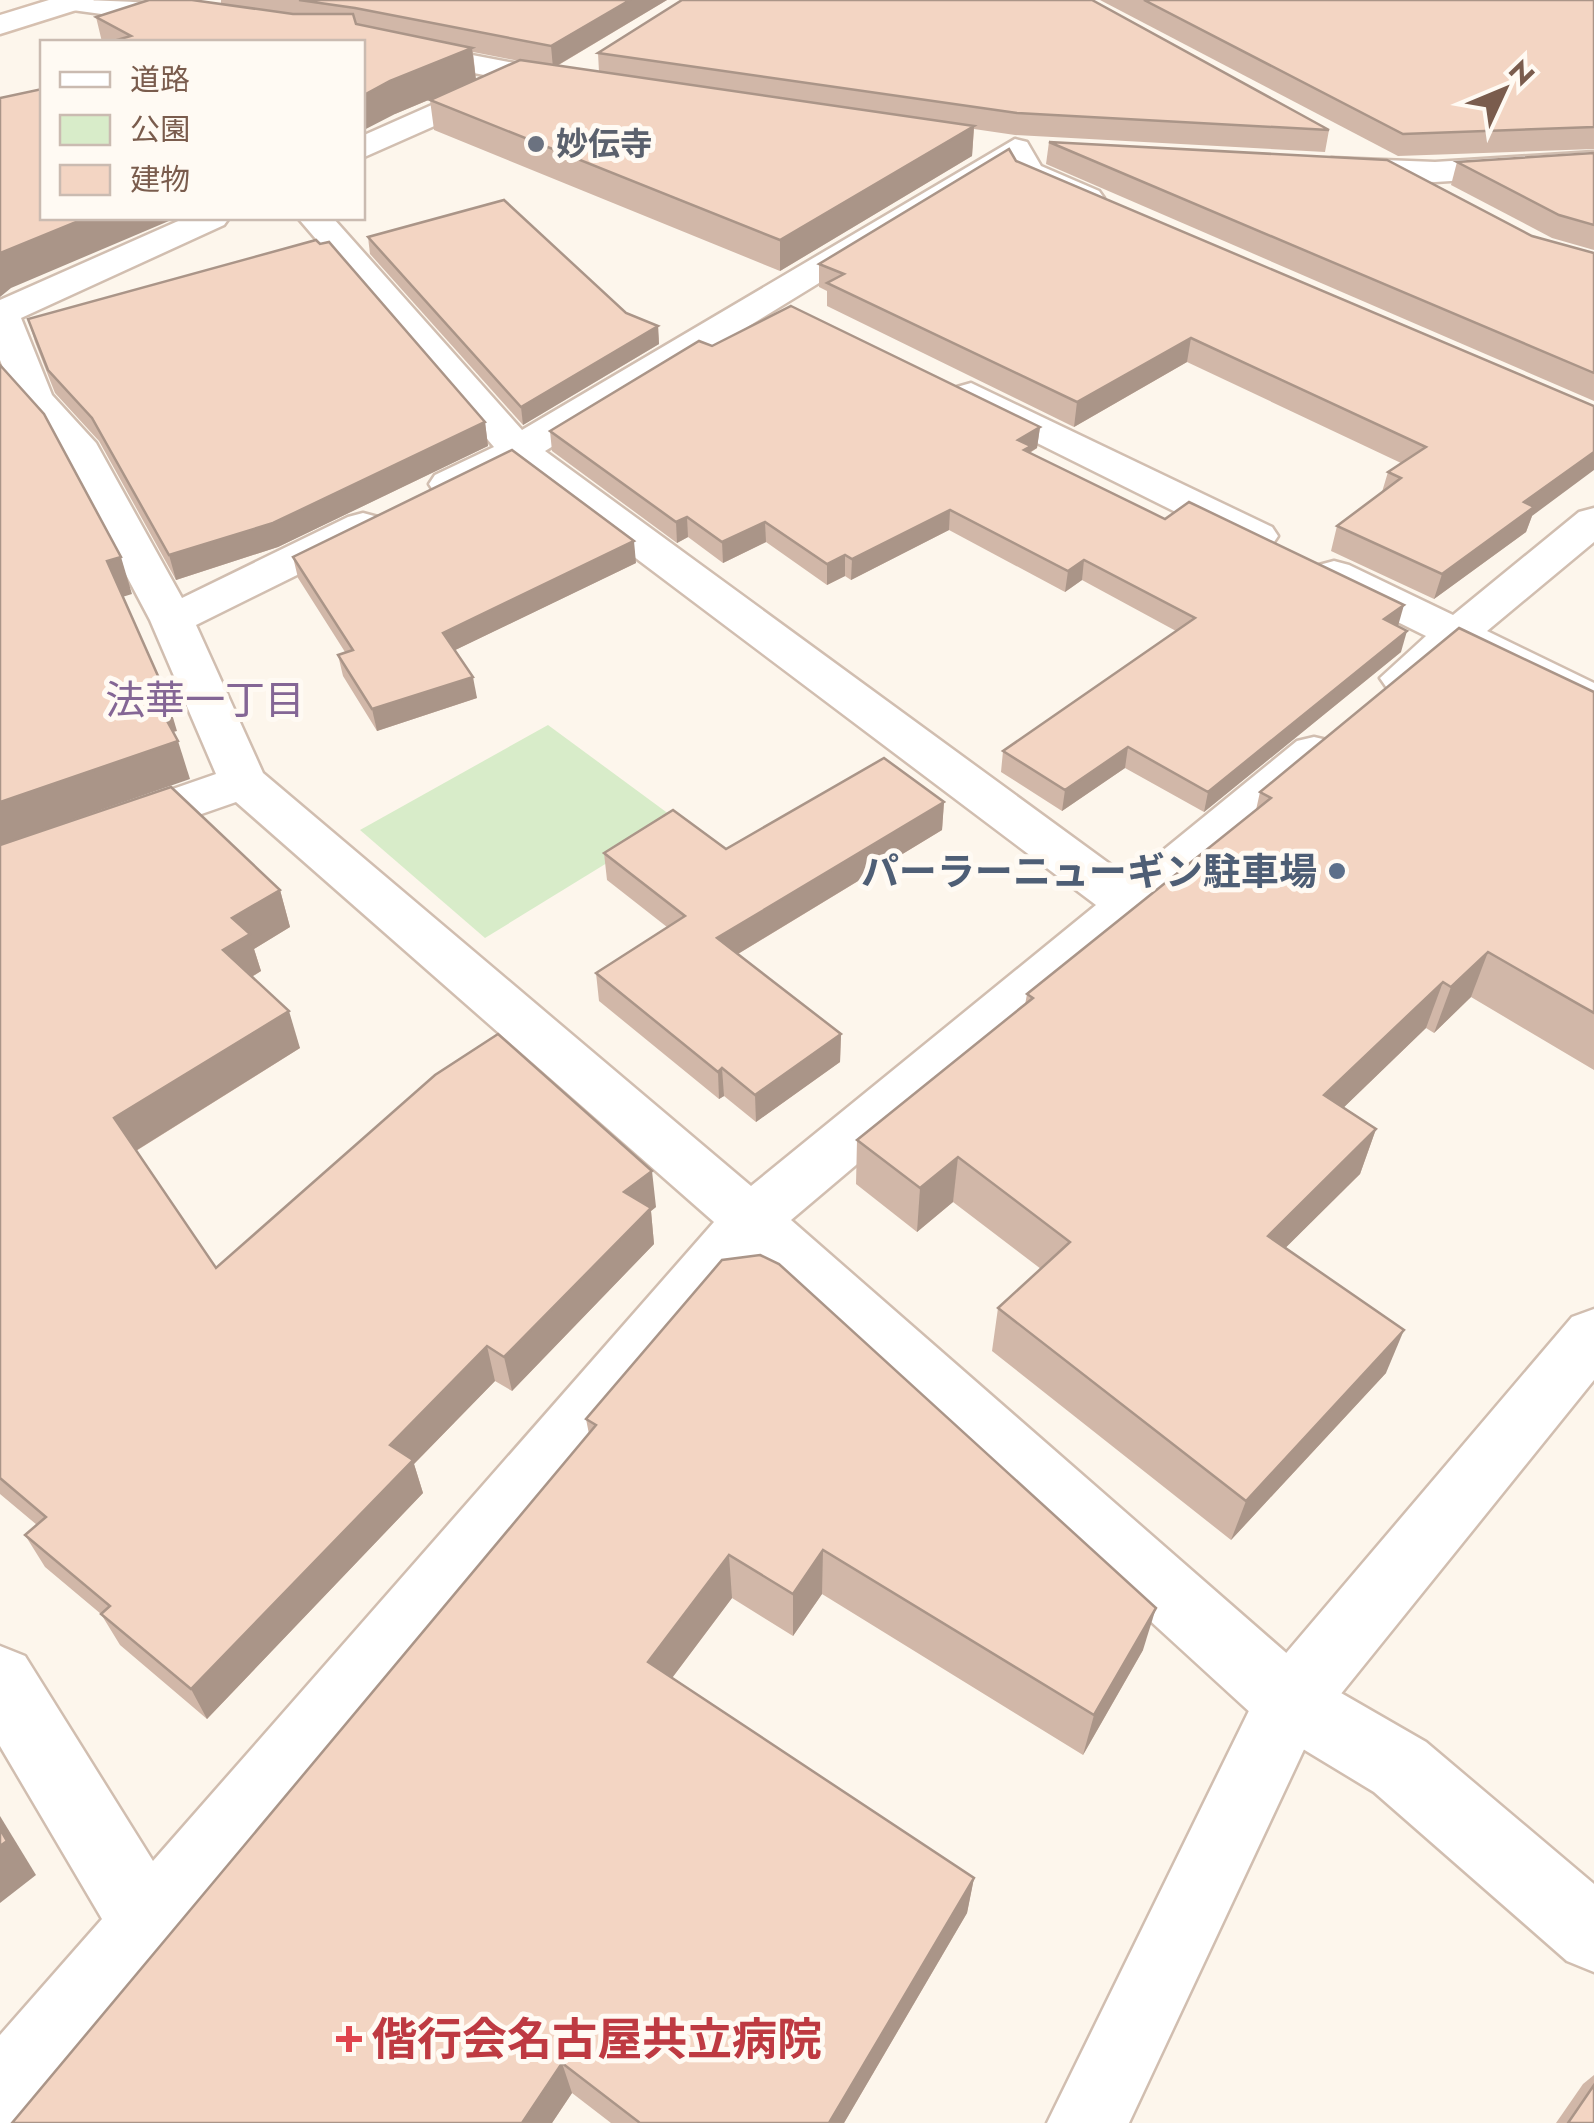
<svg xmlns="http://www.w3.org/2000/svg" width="1594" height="2123" viewBox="0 0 1594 2123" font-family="Jost,'Noto Sans JP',sans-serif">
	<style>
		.green { fill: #d8ecc9 }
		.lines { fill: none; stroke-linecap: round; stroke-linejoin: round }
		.minor-casing { stroke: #d1beb0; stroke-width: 5 }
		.tertiary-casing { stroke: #d1beb0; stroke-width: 5 }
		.secondary-casing { stroke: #d6c0b0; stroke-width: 5 }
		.minor { fill: #fff; fill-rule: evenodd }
		.tertiary { fill: #fff; fill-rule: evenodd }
		.secondary { fill: #fff; fill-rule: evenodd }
		.wall { fill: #d1b7a8; fill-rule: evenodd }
		.shaded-wall { fill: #aa9588 }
		.building { fill: #f3d5c3; stroke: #aa9588; stroke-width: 2.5 }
		.worship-dot { fill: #6b7280; stroke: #fffaf3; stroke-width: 4 }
		.service-dot { fill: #5c6f8a; stroke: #fffaf3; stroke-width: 4 }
		.health-dot { fill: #e0444e; stroke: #fffaf3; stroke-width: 4 }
		.labels { text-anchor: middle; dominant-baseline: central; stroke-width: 10; stroke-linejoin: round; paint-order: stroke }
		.far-worship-label { font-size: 32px; font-weight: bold; fill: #5b616d; stroke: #fffaf3; text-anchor: start }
		.service-label { font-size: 38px; font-weight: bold; fill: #4e5e75; stroke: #fffaf3; text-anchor: end }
		.neighbourhood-label { font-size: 40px; fill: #846695; stroke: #fffaf3 }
		.near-health-label { font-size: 45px; font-weight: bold; fill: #be3a42; stroke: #fffaf3; text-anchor: start }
	</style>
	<rect width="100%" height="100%" fill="#fdf6ec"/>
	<path class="green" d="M548,725L677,820L485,938L360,830Z"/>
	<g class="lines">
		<defs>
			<g id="minor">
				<path d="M50,0C81,0 195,0 212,18L197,27L65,9Z"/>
				<path d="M362,34L572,74L588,83L572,92L510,80L514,86L509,93L362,158V136L495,77L362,52V42H347Z"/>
				<path d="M1015,139L1027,142L1041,166L1099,191L1104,198L1099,205C1074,211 1021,190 1008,167L545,451L1129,878L1297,741L1314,737L1331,741L1338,752L1331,763L791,1220L1315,1678L1426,1742L1594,1884V1972L1567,1961L1374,1792L1265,1726L754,1258L30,2123H0V2035L102,1919L0,1746V1646L25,1656L153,1861L714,1222L236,802L0,884V849L216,774L150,620L59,448L15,399L0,360V300L185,218H229L224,225L21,318L52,395L96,443L182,598L348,517L363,513L378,517L384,526L378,535L196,625L263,773L751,1186L1096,905L515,467C490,480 463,500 435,493L429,484L435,475L494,447L298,218H333L522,430Z"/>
				<path d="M1594,152V172L1435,182L1332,178L1320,175L1315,168L1320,161L1332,158L1435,162Z"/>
				<path d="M971,383L1272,527L1278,536L1272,545L1257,549L1242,545L957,403L952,395L957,387Z"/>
				<path d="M1594,508V542L1487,631L1594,683V716L1461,653C1437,673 1419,697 1387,688L1380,678L1426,636L1319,583L1312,574L1319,565L1334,561L1349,565L1453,615L1579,512Z"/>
			</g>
			<path id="tertiary" d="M1594,1309V1380L1315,1726L1129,2123H1047L1265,1678L1572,1317Z"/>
			<path id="secondary" d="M49,0H94L89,6L0,34V15Z"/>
		</defs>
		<use href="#minor" class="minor-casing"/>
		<use href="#tertiary" class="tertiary-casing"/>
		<use href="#secondary" class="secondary-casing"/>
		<use href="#minor" class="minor"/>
		<use href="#tertiary" class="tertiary"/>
		<use href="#secondary" class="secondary"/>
	</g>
	<g class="wall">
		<path d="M221,0H667L557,66L599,72L598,53L1329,130L1325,152L1015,135L974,129L972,156L780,271L434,130L430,100L455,89L395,114L362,42H102L96,17L221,4ZM473,52L519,61L476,80Z"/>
		<path d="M1100,0H1594V149L1398,156Z"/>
		<path d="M1049,142L1532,236L1594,253V401L1046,164Z"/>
		<path d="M1594,153V250L1552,238L1451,185L1457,162Z"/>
		<path d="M1016,161L1532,516L1526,532L1434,599L1331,551L1337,526L1382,492L1388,472L1401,463L1187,362L1074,427L827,306V291L819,287V264Z"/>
		<path d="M368,237L658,326L659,344L523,425L370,254Z"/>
		<path d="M28,319L485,422L488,446L278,547L176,580L99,441L55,393L35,342Z"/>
		<path d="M712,346L1040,427L1037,448L1030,453L1165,519L1397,626L1401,652L1204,812L1125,768L1062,811L1001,772L1003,751L1176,631L1082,580L1065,592L949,530L851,580L845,576L827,585L766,542L723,563L688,537L677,543L552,451L550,431Z"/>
		<path d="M293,557L636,563L455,650L477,698L377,731L343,676L338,655L345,652L298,578Z"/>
		<path d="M1594,692V1070L1471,997L1434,1033L1426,1028L1343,1108L1376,1129L1360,1174L1285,1248L1386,1373L1231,1540L992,1351L998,1308L1041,1269L953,1202L917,1232L856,1184L857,1140L1025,1005L1027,994L1256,810L1260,792Z"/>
		<path d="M944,802L942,830L738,954L841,1034L840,1062L756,1122L724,1096L719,1099L599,1001L596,973L667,927L607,880L604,853L726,849Z"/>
		<path d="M0,845L280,890L290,927L254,949L261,971L252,977L300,1048L136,1151L216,1268L656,1207L651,1211L654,1244L512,1391L495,1381L414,1464L423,1493L207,1719L120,1645L101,1614L45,1567L25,1535L37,1525L0,1494Z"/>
		<path d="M586,1419L1143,1650L1083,1755L822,1594L793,1636L732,1598L672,1678L974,1878L967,1913L844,2123H611L572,2093L552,2123L589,1434Z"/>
		<path d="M1594,2075V2123H1556L1583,2084Z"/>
	</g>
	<g class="shaded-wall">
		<path d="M630,0H667L553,68L551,46Z"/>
		<path d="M472,48L476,80L395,114L362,131V96L390,81Z"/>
		<path d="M974,126L972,156L780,271V240Z"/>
		<path d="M86,218H176L11,288L0,297V253Z"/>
		<path d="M658,326L659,344L523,425L521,407Z"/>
		<path d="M1191,338L1187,362L1074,427L1077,402Z"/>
		<path d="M485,422L488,446L278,547L176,580L169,555Z"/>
		<path d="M1040,427L1037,448L1030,452L1029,466L1018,440Z"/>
		<path d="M1594,452V470L1532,516L1526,532L1434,599L1442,574L1524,502Z"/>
		<path d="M950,510L949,530L851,580L852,559Z"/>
		<path d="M687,517L688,537L677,543L676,522Z"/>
		<path d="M765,522L766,542L723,563L722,542Z"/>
		<path d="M634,541L636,563L447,654L443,633Z"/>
		<path d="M845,555V576L827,585V564Z"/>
		<path d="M121,557L132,594L119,598L107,561Z"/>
		<path d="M1084,560L1082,580L1065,592L1068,571Z"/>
		<path d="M1404,605L1398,626L1384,619Z"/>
		<path d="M1407,631L1401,652L1204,812L1208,792Z"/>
		<path d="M473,677L477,698L377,731L372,709Z"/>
		<path d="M166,694L177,731L166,734L154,697Z"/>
		<path d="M178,741L190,779L0,845V802Z"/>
		<path d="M1128,747L1125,768L1062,811L1065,790Z"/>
		<path d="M944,802L942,830L718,966L717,938Z"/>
		<path d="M280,890L290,927L254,949L261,971L234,987L223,950L232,918Z"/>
		<path d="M1488,952L1471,997L1434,1033L1451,987Z"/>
		<path d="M1443,982L1426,1028L1310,1140L1324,1095Z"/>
		<path d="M289,1011L300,1048L129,1155L114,1118Z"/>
		<path d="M841,1034L840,1062L756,1122L755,1095Z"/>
		<path d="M722,1068L724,1096L719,1099L718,1072Z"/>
		<path d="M1376,1129L1360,1174L1254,1279L1268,1236Z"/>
		<path d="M958,1157L953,1202L917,1232L920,1188Z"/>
		<path d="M652,1171L656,1207L651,1211L654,1244L512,1391L504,1357L624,1192Z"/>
		<path d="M1404,1330L1386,1373L1231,1540L1246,1501Z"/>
		<path d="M487,1346L495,1381L414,1464L423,1493L207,1719L191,1689L390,1445Z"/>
		<path d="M823,1550L822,1594L793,1636V1594Z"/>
		<path d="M729,1555L732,1598L654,1702L648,1662Z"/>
		<path d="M1156,1608L1143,1650L1083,1755L1094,1715Z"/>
		<path d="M0,1816L36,1875L0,1903Z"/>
		<path d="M974,1878L967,1913L844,2123H829Z"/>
		<path d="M562,2063L572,2093L552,2123H522Z"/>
	</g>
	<g class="building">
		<path d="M149,0H192L293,14H353L356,24L472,48L390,81L362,96V42H110L131,36L96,17Z"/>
		<path d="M299,0H630L551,46L355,8Z"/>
		<path d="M682,0H1092L1329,130L1017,113L598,53Z"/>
		<path d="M1144,0H1594V127L1403,134Z"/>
		<path d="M520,60L974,126L780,240L430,100Z"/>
		<path d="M42,89V218H86L0,253V98Z"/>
		<path d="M1049,142L1387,160L1532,236L1594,253V373Z"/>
		<path d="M1009,149L1016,161L1594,406V452L1524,502L1534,507L1442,574L1337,526L1401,478L1388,472L1426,447L1191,338L1077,402L827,283L844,274L819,264Z"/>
		<path d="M1594,153V225L1559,215L1457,162Z"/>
		<path d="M504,200L626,313L658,326L521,407L368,237Z"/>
		<path d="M316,240L320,244L329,242L485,422L273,523L169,555L92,418L48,370L28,319Z"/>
		<path d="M791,306L1040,427L1018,440L1031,446L1024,450L1165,519L1189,502L1404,605L1384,619L1407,631L1208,792L1128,747L1065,790L1003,751L1195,618L1084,560L1068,571L950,510L852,559L845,555L827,564L765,522L722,542L687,517L676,522L550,431L699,341L712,346Z"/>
		<path d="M0,365L44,414L121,557L107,561L166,694L154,697L178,741L0,802Z"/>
		<path d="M512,450L634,541L443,633L473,677L372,709L338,655L353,650L293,557Z"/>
		<path d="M1459,628L1594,692V1013L1488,952L1451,987L1443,982L1324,1095L1376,1129L1268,1236L1404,1330L1246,1501L998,1308L1070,1242L958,1157L920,1188L857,1140L1033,998L1027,994L1271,798L1260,792Z"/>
		<path d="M884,758L944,802L717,938L841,1034L755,1095L722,1068L718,1072L596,973L685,916L604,853L673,810L726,849Z"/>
		<path d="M171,787L280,890L232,918L250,934L223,950L289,1011L114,1118L216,1268L435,1075L498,1034L652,1171L624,1192L651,1208L504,1357L487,1346L390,1445L413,1460L191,1689L101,1614L110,1606L25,1535L46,1517L0,1478V845Z"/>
		<path d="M760,1255L779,1264L1156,1608L1094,1715L823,1550L793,1594L729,1555L648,1662L974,1878L829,2123H640L562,2063L522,2123H12L596,1425L586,1419L722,1260Z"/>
		<path d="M0,1829L7,1841L0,1846Z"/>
		<path d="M1594,2085V2123H1568Z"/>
	</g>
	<circle class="worship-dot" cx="536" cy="144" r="10"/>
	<circle class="service-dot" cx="1337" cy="871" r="10"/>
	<path class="health-dot" d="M344 2024h10v10h10v10h-10v10h-10v-10h-10v-10h10z"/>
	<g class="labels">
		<g class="far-worship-label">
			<text x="556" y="144">妙伝寺</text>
		</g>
		<g class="service-label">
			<text x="1317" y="871">パーラーニューギン駐車場</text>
		</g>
		<g class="neighbourhood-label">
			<text x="205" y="700">法華一丁目</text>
		</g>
		<g class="near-health-label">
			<text x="372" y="2039">偕行会名古屋共立病院</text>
		</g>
	</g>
	<rect x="40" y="40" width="325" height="180" fill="#fffaf3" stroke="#cabbb1" stroke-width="2.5"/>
	<rect x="60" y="72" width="50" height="15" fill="#ffffff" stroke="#cabbb1" stroke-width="2.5"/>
	<text x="130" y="90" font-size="30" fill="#7a5c4d">道路</text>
	<rect x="60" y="115" width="50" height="30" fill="#d8ecc9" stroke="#cabbb1" stroke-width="2.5"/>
	<text x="130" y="140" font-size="30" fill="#7a5c4d">公園</text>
	<rect x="60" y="165" width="50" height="30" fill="#f3d5c3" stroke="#cabbb1" stroke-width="2.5"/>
	<text x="130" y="190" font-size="30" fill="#7a5c4d">建物</text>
	<g transform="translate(1504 90) rotate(46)" stroke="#fffaf3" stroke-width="8" paint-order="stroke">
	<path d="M0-8L18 38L0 25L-18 38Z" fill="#7a5c4d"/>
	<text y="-15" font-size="28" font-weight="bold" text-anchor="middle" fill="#7a5c4d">N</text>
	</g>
</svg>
